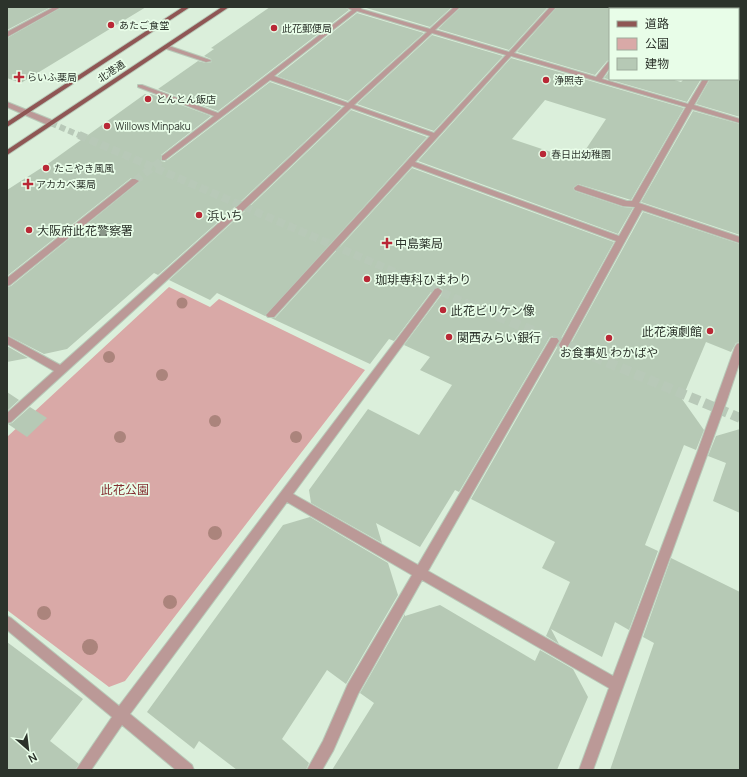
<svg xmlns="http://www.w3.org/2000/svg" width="747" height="777" font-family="Manrope,'Noto Sans JP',sans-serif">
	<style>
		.green { fill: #d9a9a7 }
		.building { fill: #b6c9b5; fill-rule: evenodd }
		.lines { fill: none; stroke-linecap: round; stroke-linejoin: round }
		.minor-tunnel-far2 { stroke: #b8c9b8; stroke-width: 6; stroke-dasharray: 6 3.5; stroke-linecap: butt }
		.minor-tunnel-far1 { stroke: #b8c9b8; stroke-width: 8; stroke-dasharray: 8 4; stroke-linecap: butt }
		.minor-tunnel { stroke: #b8c9b8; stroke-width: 10; stroke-dasharray: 10 5; stroke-linecap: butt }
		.minor-casing { stroke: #b8c9b8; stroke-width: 2 }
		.major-casing { stroke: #b8c9b8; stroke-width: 2 }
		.minor { fill: #bb9997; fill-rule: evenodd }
		.major { fill: #8f5654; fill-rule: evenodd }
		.tree { fill: #ab847c }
		.poi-dot { fill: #b92836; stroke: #e8fde8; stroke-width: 1.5 }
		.labels { text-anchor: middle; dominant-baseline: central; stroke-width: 3.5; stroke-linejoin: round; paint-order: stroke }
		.far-poi-label { font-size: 10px; fill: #2c332b; stroke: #e8fde8; text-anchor: start }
		.far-street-label { font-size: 10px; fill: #2c332b; stroke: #e8fde8 }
		.poi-label { font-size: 12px; fill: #2c332b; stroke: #e8fde8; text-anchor: start }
		.park-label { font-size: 12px; fill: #832c2f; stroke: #e8fde8 }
	</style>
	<rect width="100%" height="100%" fill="#dbefdb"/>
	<!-- green -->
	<path class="green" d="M169 287 210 307 219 299 365 370 125 681 109 687 7 610V437Z"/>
	<!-- building -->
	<path class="building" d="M7 7H51L7 30Z
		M62 7H146L21 83 7 78V38Z
		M270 7H345L349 10 218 111 158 89 198 61 206 63 212 62 211 59 204 56 214 49 211 48Z
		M363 7H452L430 27Z
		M461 7H548L509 50 438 29Z
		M557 7H610V60L607 61 595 75 517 52Z
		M357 13 424 33 348 101 277 76Z
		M432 35 503 56 434 131 357 104Z
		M740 44V117L696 104 710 79H738V47Z
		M511 58 684 108 631 200 578 184 573 188 575 191 623 207 633 208 618 234 418 161ZM545 100 606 119 578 161 512 139Z
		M610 70V79H671L681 82 684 79H701L687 102 604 78Z
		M270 82 342 107 238 204 158 275 154 273 67 349 44 354 7 335V287L11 286 140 181 136 178H131L7 276V190L49 163 145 94 149 95 151 94 211 116 161 155V161L165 162Z
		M351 110 427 137 265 316 217 293 210 300 169 280 246 210Z
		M693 111 740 124V235L641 202Z
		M412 168 614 242 560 340 557 336 550 337 459 492 455 490 420 547 376 523 382 543 311 503 309 490 368 409 419 435 452 385 420 370 430 357 404 345 442 294 443 290 439 287 434 288 394 341 389 339 370 364 271 318H275Z
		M643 212 740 244V342L736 343 731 352 706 342 682 399 704 430 696 450 684 445 645 545 658 551 629 630 615 622 602 657 551 629 559 644 546 636 570 582 542 568 555 542 471 499 558 346 561 350 568 349Z
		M7 346 28 358 7 362Z
		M7 392 19 400 7 411Z
		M30 407 47 418 27 437 8 424 12 423Z
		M740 429V513L713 501 726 463 708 456 716 436Z
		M310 517 388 563 398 595 346 684 327 670 282 739 309 763 306 770H237L199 741 194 749 147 712 283 525Z
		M671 558 740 592V770H610L654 643 643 637Z
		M440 605 535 661 540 650 573 669 588 697 557 770H332L374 703 360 693 405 614V616Z
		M7 642 83 699 50 741 79 764 75 770H7Z"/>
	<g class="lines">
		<!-- minor-tunnel-far2 -->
		<path class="minor-tunnel-far2" d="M51 123 81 136"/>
		<!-- minor-tunnel-far1 -->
		<path class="minor-tunnel-far1" d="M79 135 471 305
			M135 181 165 158"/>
		<!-- minor-tunnel -->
		<path class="minor-tunnel" d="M469 304 740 418"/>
		<!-- minor casing -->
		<g class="minor-casing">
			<path id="minor" d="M54 7H61L7 37V32Z
				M346 7H362L361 9 430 29 454 7H460L435 30 509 52 550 7H556L514 53 596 77 608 62 610 61V67L602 79 688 104 703 79H709L694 105 740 119V123L692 109 639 203 740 237V243L642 210 567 348H561L559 345 616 241 412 166 274 317H268L266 315 268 313 430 136 351 108 245 209 11 422 7 423V413L54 371 7 344V336L60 365 239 205 345 106 270 80 165 160H162V156L214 116 138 87V85H142L218 113 352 10ZM357 11 427 32 348 103 274 76ZM432 33 506 55 434 133 354 105ZM511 56 686 107 632 201H627L578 185 574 188 575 190 623 206 635 207 619 236 415 162Z
				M648 7H654L652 9H646Z
				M740 19V26L738 27V20Z
				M166 45 210 60 211 61 206 62 164 48 163 47Z
				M7 102 54 121 55 123 51 125H48L7 107Z
				M132 179H135L139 181 10 285 7 286V278Z
				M438 288 442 291 441 293 293 494 418 565 551 338H557L559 341 557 344 428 571 613 676 697 453 735 347 737 344 740 343V361L727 400 593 770H579L609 688 422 580 358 694 333 751 322 770H307L323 741 348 684 412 575 287 502 130 714 192 765 194 770H176L122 725 91 770H76L112 717 7 630V616L11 618 119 706 435 289Z"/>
		</g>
		<!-- major casing -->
		<g class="major-casing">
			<path id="major" d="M183 7H190L7 127V122Z
				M222 7H229L7 155V150Z"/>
		</g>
		<!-- minor -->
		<use href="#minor" class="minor"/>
		<!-- major -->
		<use href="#major" class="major"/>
	</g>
	<!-- trees -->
	<g class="tree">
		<circle cx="182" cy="303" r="5.5"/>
		<circle cx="109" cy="357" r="6"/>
		<circle cx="162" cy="375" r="6"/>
		<circle cx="215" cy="421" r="6"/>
		<circle cx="120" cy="437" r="6"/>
		<circle cx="296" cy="437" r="6"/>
		<circle cx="215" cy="533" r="7"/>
		<circle cx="170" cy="602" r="7"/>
		<circle cx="44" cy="613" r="7"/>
		<circle cx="90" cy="647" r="8"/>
	</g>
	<!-- markers -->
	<g class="poi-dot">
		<circle cx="111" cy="25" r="4"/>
		<circle cx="274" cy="28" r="4"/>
		<path d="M17 71h4v4h4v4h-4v4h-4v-4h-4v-4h4z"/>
		<circle cx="546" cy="80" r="4"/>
		<circle cx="148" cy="99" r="4"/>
		<circle cx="107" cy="126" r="4"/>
		<circle cx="543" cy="154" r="4"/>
		<circle cx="46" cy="168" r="4"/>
		<path d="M26 178h4v4h4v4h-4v4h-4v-4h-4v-4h4z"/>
		<circle cx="199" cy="215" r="4"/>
		<circle cx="29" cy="230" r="4"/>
		<path d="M385 237h4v4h4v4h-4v4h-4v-4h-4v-4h4z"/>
		<circle cx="367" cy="279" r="4"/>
		<circle cx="443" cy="310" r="4"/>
		<circle cx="710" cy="331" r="4"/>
		<circle cx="449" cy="337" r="4"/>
		<circle cx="609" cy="338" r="4"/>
	</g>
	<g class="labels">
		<!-- far-poi labels -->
		<g class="far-poi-label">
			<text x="119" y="25">あたご食堂</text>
			<text x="282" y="28">此花郵便局</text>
			<text x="27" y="77">らいふ薬局</text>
			<text x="554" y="80">浄照寺</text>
			<text x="156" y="99">とんとん飯店</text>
			<text x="115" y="126">Willows Minpaku</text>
			<text x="551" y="154">春日出幼稚園</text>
			<text x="54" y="168">たこやき風風</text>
			<text x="36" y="184">アカカベ薬局</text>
		</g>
		<!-- far-street labels -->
		<g class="far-street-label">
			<text transform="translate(111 71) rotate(-34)">北港通</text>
		</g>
		<!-- poi labels -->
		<g class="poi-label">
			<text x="207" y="215">浜いち</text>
			<text x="37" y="230">大阪府此花警察署</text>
			<text x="395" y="243">中島薬局</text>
			<text x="375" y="279">珈琲専科ひまわり</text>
			<text x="451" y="310">此花ビリケン像</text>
			<text x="702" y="331" text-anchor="end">此花演劇館</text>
			<text x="457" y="337">関西みらい銀行</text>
			<text x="609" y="352" text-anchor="middle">お食事処 わかばや</text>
		</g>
		<!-- park labels -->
		<g class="park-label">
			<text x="125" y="489">此花公園</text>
		</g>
	</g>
	<!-- border -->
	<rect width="747" height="777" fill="none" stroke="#2c332b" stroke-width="16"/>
	<!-- legend -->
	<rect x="609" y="8" width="130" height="72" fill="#e8fde8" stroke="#9dac9c"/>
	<rect x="617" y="21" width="20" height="6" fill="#8f5654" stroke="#9dac9c"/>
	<text x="645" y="28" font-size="12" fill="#2c332b">道路</text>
	<rect x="617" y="38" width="20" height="12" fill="#d9a9a7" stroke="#9dac9c"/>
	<text x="645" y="48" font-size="12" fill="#2c332b">公園</text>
	<rect x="617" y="58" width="20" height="12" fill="#b6c9b5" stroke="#9dac9c"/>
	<text x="645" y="68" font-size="12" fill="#2c332b">建物</text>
	<!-- north arrow -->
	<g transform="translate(28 749) rotate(152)" stroke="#e8fde8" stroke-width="3" paint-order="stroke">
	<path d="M0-3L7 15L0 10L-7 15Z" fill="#2c332b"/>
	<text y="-6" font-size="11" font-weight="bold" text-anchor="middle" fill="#2c332b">N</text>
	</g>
</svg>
